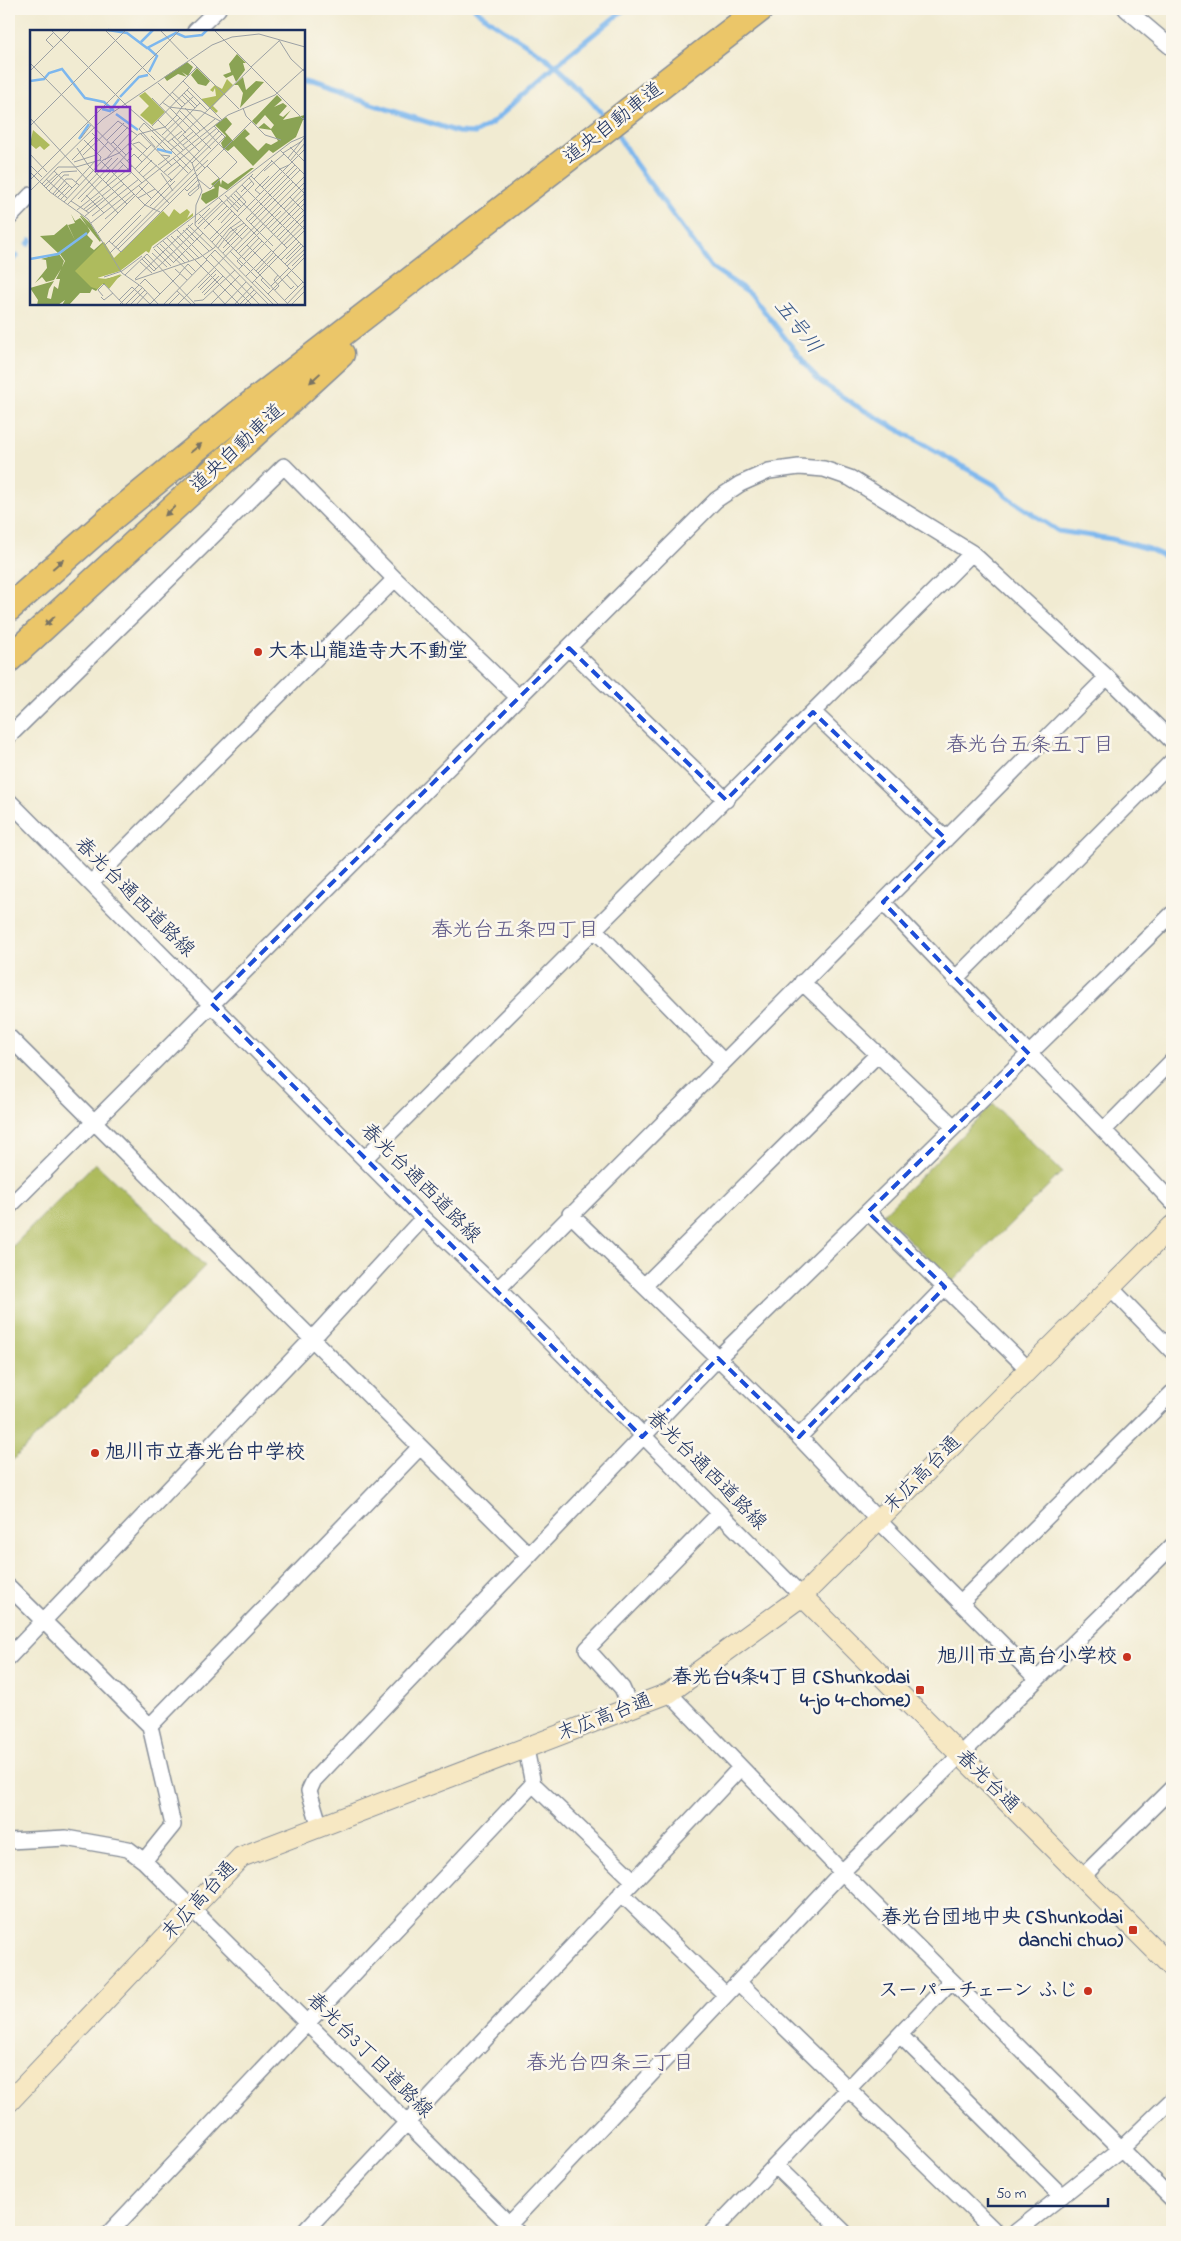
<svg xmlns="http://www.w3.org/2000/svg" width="1181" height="2241" font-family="'Indie Flower','Klee One',sans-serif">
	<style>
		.green { fill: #aebb5d; stroke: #64755e }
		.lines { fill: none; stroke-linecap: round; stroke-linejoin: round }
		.stream { stroke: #7db7ee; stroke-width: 5 }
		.street-casing { stroke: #868d98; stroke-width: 18 }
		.secondary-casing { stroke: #868d98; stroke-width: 22 }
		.highway-casing { stroke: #868d98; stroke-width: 29 }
		.street { stroke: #fff; stroke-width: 15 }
		.secondary { stroke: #f7e8c3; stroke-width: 20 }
		.highway { stroke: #ebc669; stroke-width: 26 }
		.oneway { fill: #797363 }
		.marked { fill: none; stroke: #1d4ed8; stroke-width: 4; stroke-dasharray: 10 6; stroke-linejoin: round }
		.poi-dot { fill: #c8321e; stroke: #fbf7ec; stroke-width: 2 }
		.labels { text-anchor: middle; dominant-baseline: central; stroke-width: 5; stroke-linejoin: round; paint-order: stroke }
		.street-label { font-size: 20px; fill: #1b2f5e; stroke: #fbf7ec }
		.poi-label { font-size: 20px; font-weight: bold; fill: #1b2f5e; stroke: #fbf7ec; text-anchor: end }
		.water-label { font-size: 21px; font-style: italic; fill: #385889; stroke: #fbf7ec }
		.neighbourhood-label { font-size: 21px; fill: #5d5887; stroke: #fbf7ec }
		.inset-river { fill: none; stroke: #7db7ee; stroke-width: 2.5 }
		.inset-road { fill: none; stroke: #9ba0a4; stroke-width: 1 }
		.view { fill: #7b2cbf; fill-opacity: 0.15; stroke: #7b2cbf; stroke-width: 2.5 }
		.inset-edge { fill: none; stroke: #1b2f5e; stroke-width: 2.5 }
	</style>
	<rect width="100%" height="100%" fill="#fbf7ec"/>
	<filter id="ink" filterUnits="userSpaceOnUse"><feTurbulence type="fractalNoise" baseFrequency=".02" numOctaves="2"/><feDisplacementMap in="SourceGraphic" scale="10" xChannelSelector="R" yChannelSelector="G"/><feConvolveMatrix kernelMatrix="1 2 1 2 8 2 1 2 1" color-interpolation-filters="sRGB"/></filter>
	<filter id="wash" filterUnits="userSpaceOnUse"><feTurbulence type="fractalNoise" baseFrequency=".0096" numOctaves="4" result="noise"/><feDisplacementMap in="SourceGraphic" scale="20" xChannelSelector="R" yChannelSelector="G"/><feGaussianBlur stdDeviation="1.12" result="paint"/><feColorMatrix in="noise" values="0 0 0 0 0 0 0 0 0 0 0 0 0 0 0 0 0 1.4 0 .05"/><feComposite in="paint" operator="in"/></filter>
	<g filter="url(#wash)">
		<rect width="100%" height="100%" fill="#f1ebd2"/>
		<!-- green -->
		<path class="green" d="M993 1104 1062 1172 952 1282 883 1214Z
			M95 1163 205 1266 9 1464V1250Z"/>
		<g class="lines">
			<!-- stream -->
			<path class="stream" d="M475 9C499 29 527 43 551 62 572 79 590 99 607 120
				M304 82 458 132 475 133 492 123 568 55 625 9
				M615 131 635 163 711 267 750 293 818 380 855 405 995 485 1007 497 1058 531 1112 539 1149 549 1172 560
				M28 244 31 240
				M9 263 17 256"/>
		</g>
	</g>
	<g filter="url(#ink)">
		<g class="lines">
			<!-- street casing -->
			<g class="street-casing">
				<path id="street" d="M1126 9 1172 48
					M195 31 218 9
					M9 218 31 195
					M569 648 726 800
					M813 712 946 839
					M9 736 284 466 395 579 519 698
					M9 801 423 1218 498 1289 802 1596
					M91 883 395 579
					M883 902C978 1004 1077 1100 1172 1202
					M595 930 723 1061
					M955 979 1172 761
					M802 982 954 1127
					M9 1037 529 1555
					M1105 1129 1172 1061
					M365 1158 972 553
					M9 1207 716 500 740 484 769 471 799 467 824 469 850 478 972 553 1107 677 1172 741
					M868 1212 1028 1369
					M570 1214 799 1437 878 1520 1037 1679
					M644 1286 878 1054
					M1110 1287 1172 1351
					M498 1289 1107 677
					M799 1437 945 1287
					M9 1587 150 1726 173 1825 144 1861
					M961 1602 1172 1393
					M9 1657 313 1338 423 1218
					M669 1693 842 1872 1172 2199
					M631 1708 622 1688 587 1649 720 1513
					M150 1726 420 1447
					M526 1749 533 1784 633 1880
					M320 1827 309 1791 314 1780 718 1358 1172 914
					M9 1841 66 1838 128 1849 144 1861 517 2232
					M1082 1877 1172 1788
					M621 1893 726 1995
					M738 1982 996 2232
					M900 2035 1062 2196
					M776 2166 844 2232
					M110 2232 533 1784
					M304 2232 740 1768
					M502 2232 842 1872 1172 1546
					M712 2232 951 1981
					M1016 2232 1122 2148 1172 2100"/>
			</g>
			<!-- secondary casing -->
			<g class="secondary-casing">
				<path id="secondary" d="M802 1596 1172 1967
					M9 2102 241 1857 669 1693 802 1596 1172 1226"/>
			</g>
			<!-- highway casing -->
			<g class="highway-casing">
				<path id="highway" d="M9 608 110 519 237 415 760 9
					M9 659 341 354"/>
			</g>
			<!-- street -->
			<use href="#street" class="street"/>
			<!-- secondary -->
			<use href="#secondary" class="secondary"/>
			<!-- highway -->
			<use href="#highway" class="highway"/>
		</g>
		<!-- one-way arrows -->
		<defs><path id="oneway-solid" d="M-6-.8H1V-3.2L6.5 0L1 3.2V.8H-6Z" transform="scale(1.25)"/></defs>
		<g class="oneway">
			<use href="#oneway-solid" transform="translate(315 378) rotate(137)"/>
			<use href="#oneway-solid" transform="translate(196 448) rotate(-39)"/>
			<use href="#oneway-solid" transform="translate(170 511) rotate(137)"/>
			<use href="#oneway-solid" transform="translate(58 564) rotate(-41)"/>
			<use href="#oneway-solid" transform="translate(50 621) rotate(137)"/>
		</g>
	</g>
	<!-- marked area -->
	<path class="marked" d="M569 648 726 800 813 712 946 839 883 902 1029 1054 868 1212 945 1287 799 1437 718 1358 642 1437 211 1003Z"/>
	<!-- markers -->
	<g class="poi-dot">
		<circle cx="258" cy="652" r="5"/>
		<circle cx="95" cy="1453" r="5"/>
		<circle cx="1127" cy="1657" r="5"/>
		<rect x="915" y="1685" width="10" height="10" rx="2.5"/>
		<rect x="1128" y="1925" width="10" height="10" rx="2.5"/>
		<circle cx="1088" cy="1991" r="5"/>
	</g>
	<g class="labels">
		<!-- street labels -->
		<g class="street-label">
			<text transform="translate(614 124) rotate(-38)">道央自動車道</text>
			<text transform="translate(238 449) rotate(-43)">道央自動車道</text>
			<text transform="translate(134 898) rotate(45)">春光台通西道路線</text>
			<text transform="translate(420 1184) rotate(45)">春光台通西道路線</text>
			<text transform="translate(706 1471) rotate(45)">春光台通西道路線</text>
			<text transform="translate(923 1475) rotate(-45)">末広高台通</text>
			<text transform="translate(605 1718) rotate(-21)">末広高台通</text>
			<text transform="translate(987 1782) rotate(45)">春光台通</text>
			<text transform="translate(200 1901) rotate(-47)">末広高台通</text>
			<text transform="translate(369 2056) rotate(45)">春光台3丁目道路線</text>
		</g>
		<!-- poi labels -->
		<g class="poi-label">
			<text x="268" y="652" text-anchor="start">大本山龍造寺大不動堂</text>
			<text x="105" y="1453" text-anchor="start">旭川市立春光台中学校</text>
			<text x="1117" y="1657">旭川市立高台小学校</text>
			<text x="910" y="1678">春光台4条4丁目 (Shunkodai<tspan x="910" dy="23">4-jo 4-chome)</tspan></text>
			<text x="1123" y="1918">春光台団地中央 (Shunkodai<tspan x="1123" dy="23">danchi chuo)</tspan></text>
			<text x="1078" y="1991">スーパーチェーン ふじ</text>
		</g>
		<!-- water labels -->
		<g class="water-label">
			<text transform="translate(797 327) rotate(52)">五号川</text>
		</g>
		<!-- neighbourhood labels -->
		<g class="neighbourhood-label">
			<text x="1030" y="746">春光台五条五丁目</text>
			<text x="515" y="931">春光台五条四丁目</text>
			<text x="610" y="2064">春光台四条三丁目</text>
		</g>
	</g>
	<!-- overview -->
	<g transform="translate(30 30)">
		<rect width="275" height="275" fill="#f1ebd2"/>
		<path d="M197 49 203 55 183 76 188 81 186 83 171 69 186 66 185 58 183 62 180 60 185 55 192 59ZM3 100 20 115 14 120 10 116 6 119 0 114Z" fill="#aebb5d"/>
		<path d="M207 24 216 33H213L215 40 206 52 203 45 196 48 193 45 201 42 199 34ZM157 32 163 37 158 46 152 42 157 47 148 44 137 51 134 47ZM167 38 180 51 176 56 168 54 161 45ZM213 47 216 60 226 51 234 52 210 78 213 63 208 55H204ZM247 65 252 70 244 77 253 73 257 76 249 85 253 87 261 80 253 90 275 85 266 107 243 123 239 120 223 136 204 116 198 121 193 118 191 113 196 106 185 95 196 87 202 94 195 102 203 111 215 99 220 104 215 108 228 121 236 113 241 115 248 111 241 100 228 98 234 93 241 99 244 95 235 85 226 95 222 91ZM221 138H224L197 160 189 156 188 167 176 174 171 169 172 164 185 158 181 154 189 148 191 155 192 150 198 154ZM49 183 60 193 71 210 70 212 57 196 60 201 57 205 63 211 60 217 64 220 73 212 84 231 85 242 68 247 67 251 92 245 78 255 72 254 66 261 62 259 60 263H50L39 275H32L35 270 28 275H7L8 270 0 258 24 251 19 259 17 268 21 269 24 256 28 259 30 249H26L31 239 24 250 16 252 12 247 5 253 17 238 16 230 11 229 29 224 34 231 32 237 35 231 30 224 40 216 28 223 10 206 24 205 37 194 45 210 38 195 45 193 41 184 45 191 50 188 57 196 50 186H51L59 195Z" fill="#8aa354"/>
		<path d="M115 62 135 82 122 95 110 85 119 76 109 66Z" fill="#aebb5d"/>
		<path d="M144 179 150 184 157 179 160 182 157 188 163 183V186L122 216 119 223 116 221 90 241 67 248 77 249 91 244 79 259 74 253 67 259 61 257 45 241 74 212 84 228 133 181 139 187Z" fill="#aebb5d"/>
		<path class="inset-river" d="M78 0 97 3 117 18 146 3 155 7 172 5 177 0M111 12 123 0M118 18 127 26 119 42M0 51 14 49 19 43 32 39 55 68 74 72 84 81M90 67 109 47 118 45M72 79 80 81 89 69M86 84 108 100M49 109 59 94M127 119 142 123M0 229 28 224 57 203"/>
		<path class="inset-road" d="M21 0 97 76 162 133 172 161 166 175 165 195 244 275M75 0 125 50M130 0 158 29M184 0 275 91M23 3 16 10 24 18M249 10 261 29 275 42M161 31 209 79M0 33 139 173M167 37 153 51 192 90M221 37 249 11M0 41 41 0M128 53 152 77 146 85M157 60 178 81M142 62 155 74M154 63 167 76M152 65 165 78M122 68 156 103M132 72 139 77 171 81 190 91M129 76 153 51M152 77 164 66M140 78 181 119M155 78 188 113M213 78 216 86 235 105 251 110M150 81 170 101M0 88 88 183M128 90 175 138M0 96 96 0M122 96 159 58M62 103 81 122M113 103 109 99 114 93 161 140M113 103 125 117M111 104 142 136M132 105 150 88M153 105 170 122M121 106 136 121M51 108 61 95M142 109 153 120M54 110 71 127 70 130M77 110 94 93M147 110 221 38M83 112 96 125M100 112 142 150M138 112 152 101M81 114 98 97M103 114 109 112 117 119M153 115 185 89M260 117 275 132M47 118 58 135 97 174M141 120 164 101M250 120 275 145M253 123 272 111M0 124 17 142M53 125 88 91 107 105M108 128 121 115M143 128 158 143M258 128 274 108M150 129 187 98M42 130 66 106M75 130 102 101M241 130 275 164M90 131 112 153M97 131 104 124 112 132M260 131 275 113M44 132 66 125 78 112M162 133 192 104M0 135 12 147M128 135 140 126 131 125M177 136 190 149M28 137H46L70 130 115 175 130 182M105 139 170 73M24 141 42 158M166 141 178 130M234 141 254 124M0 142 20 162 58 189 92 243 112 257 129 275M134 142 150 129M109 143 122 130M131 143 143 161M138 145 150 135M221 146 275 200M113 147 127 135M16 149 37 168M224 149 242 131M0 150 150 0M169 150 180 159 207 132 188 113M46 152 66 130M140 152 189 101M76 153 94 134M12 154 28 137M212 155 275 218M14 156 27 144M109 156 122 169M232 157 250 139 259 135M16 158 32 142 47 141M154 158 157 161 169 149M0 161 73 89 182 15 202 7 229 4 275 17M19 161 34 145H39M206 161 216 172 207 181M211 162 222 151M23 164 36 149H42L49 155M204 164 257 218M230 164 225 160 239 146M25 165 37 153M56 165 74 183M195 165 210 179M72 166 102 142M160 166 158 164 170 154M160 166 169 158 168 154M201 166 212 177M28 167 39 156M260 167 275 182M108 168 125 159M189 168 275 254M31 169 47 153M48 169 88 128M197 170 208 182M41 171 59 183M34 172 73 130 89 123 109 104 135 97 147 85M51 172 102 119 98 114M38 174 82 128M120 176 145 151M54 179 70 166M254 179 275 157M47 180 102 136M220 180 265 135M56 181 73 168M169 184 230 245M55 186 94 154M62 186 109 149M75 189 104 164M188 190 224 154 219 148M218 192 270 140M61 193 198 85 245 65 275 38M165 193 180 178M191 193 202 181M168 194 192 171M221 194 263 152M158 195 183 219M200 197 212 209M156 198 179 221M174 199 197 176M238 199 275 163M147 200 222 275M153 200 165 212M241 202 275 168M68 203 119 152M141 206 210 275M147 206 169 228M247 207 274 180M137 208 159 231M180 209 205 184M249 210 275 184M79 211 91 222 221 92M133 211 155 233M196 211 207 199M182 212 275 119M82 214 111 185M130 214 162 245M75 215 141 149M217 215 239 237M254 215 275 195M127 216 143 232M243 216 216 189 267 138M123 218 261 112 275 106M188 218 200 202 214 193M193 218 216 195M88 219 166 142M124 219 141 236M200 221 227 248M206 221 275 152M243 222 275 189M80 223 195 107 184 96M122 223 137 237M193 223 218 198M208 224 251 181M181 225 230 275M114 227 126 239M112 229 124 241M176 229 185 220 239 275M214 229 232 211M256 229 271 214M251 230 269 212M110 232 122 243M143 233 173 203M255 234 273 216M212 236 207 231 229 208M239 236 261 259 264 256M257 236 275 219M262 236 275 223M145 239 157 250M209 239 275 173M124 241 223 144M226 241 244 222M150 243 158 234 166 242M228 243 246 225M95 245 117 224 166 275M230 245 257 273M257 245 268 257M216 246 241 221M74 247 92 241 112 226M233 248 231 250 240 259M105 249 163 193M105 250 169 228 184 218 199 199 212 190M225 251 249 275M222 253 275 200M110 254 115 249 130 264M241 256 259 238M102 257 120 274M168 258 186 240M170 260 186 244M195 260 210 245M245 260 249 256 244 250 248 245M147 261 161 274M183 261 195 274M172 263 189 246M238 264 275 227M174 265 193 246M73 266 68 260 74 254 94 275M71 267 74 270 83 263M89 270 102 257M255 270 273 252M164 271 173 270 205 240M89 275 109 255M95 275 113 257M100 275 115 260M106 275 117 263M119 275 150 244M133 275 177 230M138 275 150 263M147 275 275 146M180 275 195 260M194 275 216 252M204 275 222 256M209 275 224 260M214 275 227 262M256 275 275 255M261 275 275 261"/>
		<path class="view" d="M66 77H100V141H66Z"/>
		<rect width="275" height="275" class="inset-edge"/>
	</g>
	<!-- margin -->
	<rect width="1181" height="2241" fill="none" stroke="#fbf7ec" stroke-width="30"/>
	<!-- scale -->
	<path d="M988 2198v8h120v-8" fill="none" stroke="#1b2f5e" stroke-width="2.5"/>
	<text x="996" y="2198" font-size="15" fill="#1b2f5e" stroke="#fbf7ec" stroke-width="4" paint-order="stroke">50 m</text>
</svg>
